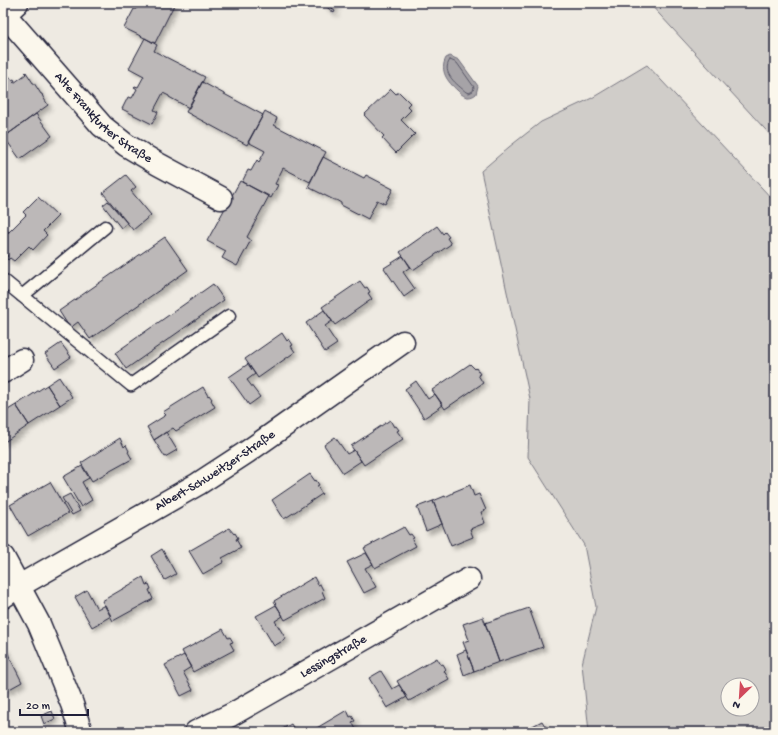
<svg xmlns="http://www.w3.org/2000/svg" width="778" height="735" font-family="'Gochi Hand',sans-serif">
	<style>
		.green { fill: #d0cdc9; stroke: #797882; fill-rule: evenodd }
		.water { fill: #a6a3a7; stroke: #716f7c }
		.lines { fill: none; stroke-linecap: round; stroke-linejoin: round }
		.shore { stroke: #575666; stroke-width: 1 }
		.building { fill: #bcb8b8; stroke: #22223b; filter: url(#shadow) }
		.lane-casing { stroke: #22223b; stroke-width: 15 }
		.street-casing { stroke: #22223b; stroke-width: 25 }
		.secondary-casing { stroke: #22223b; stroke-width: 25 }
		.lane { stroke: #fbf7ec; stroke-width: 12 }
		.street { stroke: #fbf7ec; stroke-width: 22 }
		.secondary { stroke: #fbf7ec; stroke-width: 22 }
		.labels { text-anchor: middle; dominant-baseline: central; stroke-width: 3; stroke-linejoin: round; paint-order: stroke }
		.street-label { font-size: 13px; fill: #22223b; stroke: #fbf7ec }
	</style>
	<defs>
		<filter id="shadow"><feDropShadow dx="3.5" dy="3.5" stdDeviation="2" flood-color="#0004"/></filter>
	</defs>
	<rect width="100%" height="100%" fill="#eeeae2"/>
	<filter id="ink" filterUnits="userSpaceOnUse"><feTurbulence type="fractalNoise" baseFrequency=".025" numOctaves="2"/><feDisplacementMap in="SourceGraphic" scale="8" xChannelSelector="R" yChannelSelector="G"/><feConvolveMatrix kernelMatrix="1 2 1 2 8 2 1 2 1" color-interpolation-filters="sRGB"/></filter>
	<g filter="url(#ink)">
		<!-- green -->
		<path class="green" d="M649 3H775V140Z
			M647 65 775 202V732H589L582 664 596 607 584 545 528 457 530 399 481 171 509 147 541 122 592 98ZM728 685H752V709H728Z"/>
		<!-- water -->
		<path class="water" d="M450 56 459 60 478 86 476 94C474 96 471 97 468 97 464 97 460 93 457 90 448 82 439 71 446 58Z"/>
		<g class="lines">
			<!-- shore -->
			<path class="shore" d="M450 60 457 63 474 87 473 91 469 93 466 92C458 85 440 73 450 60Z"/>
		</g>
		<!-- building -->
		<path class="building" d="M138 3H175L155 43 124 28 134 9H136L139 4Z
			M322 3H337L332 9 335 11 334 13Z
			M145 38 157 45 154 51 205 77 189 108 169 97V96L163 93 154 110 158 112 152 124 122 109 128 97 132 98 137 89 134 87 135 86 138 87 144 76 129 68Z
			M26 72 33 83H34L41 94H42L43 97 48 105 4 137 3 135V80L9 76 12 80 14 79 15 81 13 82 14 83 26 74 25 73Z
			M202 82 263 115 247 145 186 112Z
			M391 89 396 94 399 92 410 103 407 106 411 110 401 120 415 134 396 153 382 138 384 136 364 115Z
			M265 111 277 118 274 125 326 152 310 182 283 168 275 184 278 185 271 198 242 182 248 170 251 171 257 160 259 162 265 151 248 142Z
			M36 114 52 136 20 159 4 137Z
			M323 157 364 178 366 175 393 189 385 204 377 200 368 219 341 205V203L336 200H334L308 187Z
			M126 175 136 187 131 191 151 215 133 230 103 193Z
			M240 181 269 196 247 237 251 240 237 266 222 258 226 251 207 241Z
			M38 197 58 216 43 231 47 235 33 250 29 246 14 261 10 258 8 260 6 258 8 256 3 251V238L26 215 23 212Z
			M108 201 127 223 121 228 103 205Z
			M3 226 9 232 3 238Z
			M437 226 443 234 445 232 449 237 447 238 451 244 413 270 400 252Z
			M165 237 188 270 90 339 78 322 70 328 59 311Z
			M403 256 410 267 403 272 415 289 404 297 384 268Z
			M360 281 365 288 367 287 370 292 368 293 372 299 335 325 322 307Z
			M213 284 224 300 126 369 115 353Z
			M324 310 332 321 325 326 337 344 325 352 306 323Z
			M282 333 287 341 289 339 293 345 291 346 295 352 258 378 245 359Z
			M61 343 71 357 55 368 45 354Z
			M248 364 255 374 247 380 260 397 249 405 229 377Z
			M470 364 475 369 476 368 480 374 478 375 483 383 445 409 432 390Z
			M59 377 72 397 60 405 47 385Z
			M416 381 428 399 435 394 443 405 424 418 405 389Z
			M47 385 60 405 29 425 16 405Z
			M203 387 208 396 209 395 212 399 211 400 215 407 176 431 173 428 154 440 147 427 166 415 163 412Z
			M16 405 29 425 3 443V413Z
			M390 420 394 427 396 426 399 430 397 431 403 439 364 465 351 446Z
			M166 432 177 450 165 457 154 440Z
			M335 437 347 454 354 450 361 461 343 473 324 445Z
			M120 438 124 447 126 445 129 451 128 452 132 459 92 481 81 463Z
			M82 466 89 478 82 482 92 500 81 507 63 477Z
			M310 474 315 481 316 480 319 485 317 486 322 494 284 519 272 500Z
			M50 482 68 513 28 536 10 505Z
			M470 485 474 496 479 494 486 510 481 512 485 523 470 529 473 537 451 546 433 501 445 496V497L453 493V492Z
			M70 494 80 511 72 515 62 498Z
			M433 501 442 524 426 531 417 507Z
			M404 527 409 535 411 534 414 538 412 539 416 546 375 568 364 548Z
			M229 528 234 534 235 533 238 538 236 539 241 548 222 558 224 562 203 574 189 551Z
			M162 549 176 574 165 580 151 556Z
			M366 553 373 564 365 568 376 587 364 593 347 562Z
			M143 577 146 585 149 584 151 589 149 590 153 599 113 621 102 601Z
			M314 577 318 585 320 584 323 590 322 591 325 598 285 620 274 601Z
			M87 590 97 609 105 605 111 616 92 627 75 597Z
			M276 605 283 616 275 621 286 639 274 646 256 616Z
			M529 608 543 647 499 662 485 623Z
			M483 617 499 662 474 671 463 642 469 640 463 624Z
			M223 629 228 638 230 637 233 642 230 643 234 650 193 672 182 651Z
			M5 648 22 682 4 692 3 650Z
			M466 650 474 671 464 675 457 654Z
			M184 655 191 667 183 672 193 690 181 696 165 665Z
			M437 658 441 665 443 664 446 669 444 671 449 679 409 701 397 681Z
			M381 671 392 689 399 685 407 697 387 708 369 678Z
			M347 710 350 717 352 716 355 721 352 722 357 731 355 732H310Z
			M52 711 55 719 44 724 41 716Z
			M542 721 547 729H548L550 732H521Z
			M291 724 296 732H280L279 731Z"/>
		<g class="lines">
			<!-- lane casing -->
			<g class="lane-casing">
				<path id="lane" d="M3 280 131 385 229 316
					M22 296 105 227"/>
			</g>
			<!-- street casing -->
			<g class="street-casing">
				<g id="street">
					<path id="s1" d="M5 15 102 126 126 145 158 164 221 198"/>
					<path d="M3 372 22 360"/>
					<path d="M3 557 39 624 72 704 81 732"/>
					<path id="s2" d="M3 597 19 586 198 484 247 452 403 342"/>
					<path id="s3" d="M196 732 231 715 469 579"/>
				</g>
			</g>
			<!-- secondary casing -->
			<g class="secondary-casing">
				<path id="secondary" d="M3 16 17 3"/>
			</g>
			<!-- lane -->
			<use href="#lane" class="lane"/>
			<!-- street -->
			<use href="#street" class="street"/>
			<!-- secondary -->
			<use href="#secondary" class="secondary"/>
		</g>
	</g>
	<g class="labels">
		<!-- street labels -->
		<g class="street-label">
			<text stroke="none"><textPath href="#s1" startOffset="143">Alte Frankfurter Straße</textPath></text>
			<text stroke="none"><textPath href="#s2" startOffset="247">Albert-Schweitzer-Straße</textPath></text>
			<text stroke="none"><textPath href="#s3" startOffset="157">Lessingstraße</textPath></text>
		</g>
	</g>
	<!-- margin -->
	<rect width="778" height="735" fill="none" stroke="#fbf7ec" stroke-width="16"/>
	<rect x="8" y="8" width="762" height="719" fill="none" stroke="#22223b" stroke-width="1.5" filter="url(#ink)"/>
	<!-- north arrow -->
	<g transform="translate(740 697) rotate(205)"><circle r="19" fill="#fbf7ec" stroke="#a4a2a5"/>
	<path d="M0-3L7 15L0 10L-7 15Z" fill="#d1495b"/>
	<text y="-6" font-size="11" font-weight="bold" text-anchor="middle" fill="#22223b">N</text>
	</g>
	<!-- scale -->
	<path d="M20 709v6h68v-6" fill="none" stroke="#22223b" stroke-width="2"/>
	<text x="26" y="709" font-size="12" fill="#22223b" stroke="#fbf7ec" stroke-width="3" paint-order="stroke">20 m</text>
</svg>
